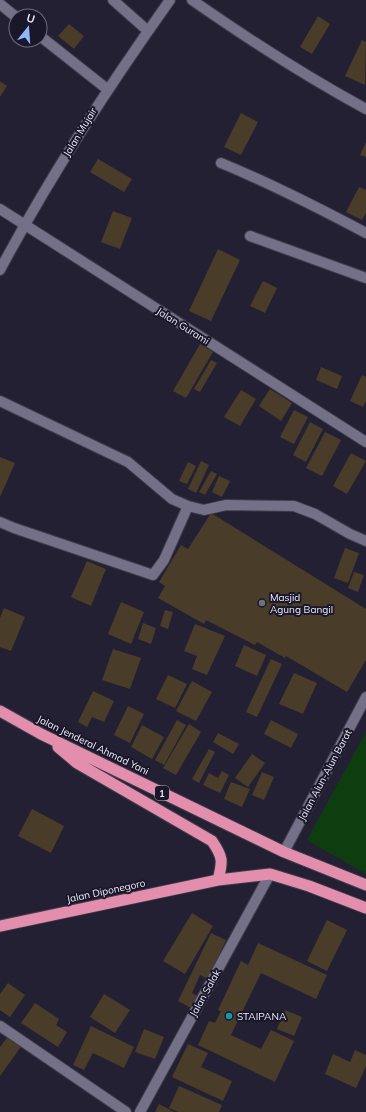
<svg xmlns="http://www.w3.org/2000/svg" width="366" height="1112" font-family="Mulish,sans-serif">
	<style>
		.green { fill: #0e3e10 }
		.building { fill: #493c29 }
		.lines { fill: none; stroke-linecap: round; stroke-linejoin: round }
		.minor-casing { stroke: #3f3c4c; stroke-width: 12 }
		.trunk-casing { stroke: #3f3c4c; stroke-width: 13 }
		.minor { stroke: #737087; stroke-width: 10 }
		.trunk { stroke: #e38eac; stroke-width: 11 }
		.worship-dot { fill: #6b7280; stroke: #1a172a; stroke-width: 1.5 }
		.culture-dot { fill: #0f9aa8; stroke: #1a172a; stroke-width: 1.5 }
		.labels { text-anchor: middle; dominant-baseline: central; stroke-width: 4; stroke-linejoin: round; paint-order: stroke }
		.shield { fill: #1a172a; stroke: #afadbc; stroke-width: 1 }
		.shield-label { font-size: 9px; font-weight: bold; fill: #efedfa }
		.street-label { font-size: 10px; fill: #efedfa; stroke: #1a172a }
		.poi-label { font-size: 10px; fill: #efedfa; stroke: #1a172a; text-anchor: start }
	</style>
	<rect width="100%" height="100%" fill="#242034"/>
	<!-- green -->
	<path class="green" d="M366 732V874L307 840Z"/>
	<!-- building -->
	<path class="building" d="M318 16 330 24 312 54 300 47Z
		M69 24 84 36 74 49 58 36Z
		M362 40 366 42 365 85 345 76Z
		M0 81 7 86 0 97Z
		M241 113 258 122 241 155 224 147Z
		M366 142V157L360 155Z
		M98 159 132 179 124 192 90 172Z
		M359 187 366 190V213L362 220 346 212Z
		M113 211 132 218 120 249 101 242Z
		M218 249 240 260 211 321 189 311Z
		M263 281 277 288 265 313 250 306Z
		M200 344 213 352 186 398 173 391Z
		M211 360 217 363 200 392 194 389Z
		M321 367 342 376 337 389 316 380Z
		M362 375 366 377V401L363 407 350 401Z
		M270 389 292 403 281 421 259 406Z
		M241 390 256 399 240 426 224 417Z
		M294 410 308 417 294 444 280 437Z
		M310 422 323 429 306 462 293 455Z
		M325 432 341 440 322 476 306 468Z
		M351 453 366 461 347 494 333 486Z
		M0 457 15 463 0 497Z
		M201 461 209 465 196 493 188 489Z
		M188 462 196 466 187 484 179 481Z
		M211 471 217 474 205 495 199 492Z
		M219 476 230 481 222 497 212 492Z
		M211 513 366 609V660L347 692 286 656 285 658 257 642 255 645 206 620 204 624 158 598 165 586 159 582 181 545 188 549Z
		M345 548 359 553 348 583 334 578Z
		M87 561 106 569 91 606 71 597Z
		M354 572 364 575 358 592 348 588Z
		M121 602 144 612 131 644 108 634Z
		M4 608 25 617 11 651 0 647V618Z
		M165 610 173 612 168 629 160 626Z
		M143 623 156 628 151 644 138 639Z
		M195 624 225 636 207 675 192 669 197 656 184 651Z
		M244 645 266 655 257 676 235 666Z
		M113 649 141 658 130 689 102 680Z
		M271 659 282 664 257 717 246 712Z
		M294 673 317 683 303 714 279 704Z
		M168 675 187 684 175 708 156 699Z
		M192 681 212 692 196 721 176 711Z
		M93 691 114 701 104 722 92 717 87 727 78 722Z
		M128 706 144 714 130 743 114 735Z
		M177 720 186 725 164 765 155 760Z
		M271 720 298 734 291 748 264 734Z
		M189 724 201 732 176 775 163 768Z
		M142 725 164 737 152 759 131 747Z
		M218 733 239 744 233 754 213 742Z
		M209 749 215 752 199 783 192 779Z
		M252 754 265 763 248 787 235 778Z
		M222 771 229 775 220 793 203 785 209 773 218 778Z
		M262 772 274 777 264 800 252 795Z
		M231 782 250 789 242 807 224 799Z
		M32 809 64 826 51 853 18 836Z
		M192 913 213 926 185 974 163 961Z
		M327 920 347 930 327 971 307 961Z
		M211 933 226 940 208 979 200 975 192 993 197 996 191 1008 178 1001Z
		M258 943 327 975 316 999 261 973 231 1035 261 1049 271 1030 294 1041 275 1082 198 1045 209 1021 215 1023 221 1011 218 1010 241 961 248 965Z
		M8 983 25 995 10 1017 0 1010V994Z
		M104 994 130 1010 115 1033 90 1017Z
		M35 1003 59 1019 56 1025 67 1032 58 1047 21 1023Z
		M285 1010 302 1017 294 1036 277 1029Z
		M91 1026 134 1047 124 1068 93 1053 84 1070 73 1065Z
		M144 1029 164 1037 155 1059 135 1052Z
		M9 1035 23 1044 0 1076V1047Z
		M188 1044 208 1053 201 1067 232 1081 223 1101 172 1077Z
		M355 1050 366 1055V1066L356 1088 325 1074 333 1054 350 1062Z
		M179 1086 222 1105 219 1112H178L169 1108Z
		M159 1104 174 1112H155Z"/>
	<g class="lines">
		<!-- minor casing -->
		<g class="minor-casing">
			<path id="minor" d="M113 0 148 31
				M192 0C248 39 305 76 366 109
				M0 4 16 17
				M40 36 107 89
				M221 163C272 184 317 207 366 233
				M0 209 366 442
				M250 236 366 278
				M0 270C50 176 108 87 170 0
				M0 401 128 462 172 499 188 506 204 510 226 505 294 506 315 514 350 534 366 541
				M0 522 14 528 153 575 164 560 188 506
				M284 852 366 697
				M0 1026 126 1112
				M140 1112 270 874"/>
		</g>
		<!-- trunk casing -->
		<g class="trunk-casing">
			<path id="trunk" d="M0 711 41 734 284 852 366 885
				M58 747 77 763 212 841C223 857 223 861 218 880
				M0 926 218 880 270 874 309 886 366 908"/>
		</g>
		<!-- minor -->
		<use href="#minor" class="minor"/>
		<!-- trunk -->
		<use href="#trunk" class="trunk"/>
	</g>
	<!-- markers -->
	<circle class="worship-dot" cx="262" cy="603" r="4"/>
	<circle class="culture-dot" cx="229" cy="1016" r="4"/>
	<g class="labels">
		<!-- shield labels -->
		<rect class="shield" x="155" y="786" width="14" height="14" rx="3"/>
		<g class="shield-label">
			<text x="162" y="793">1</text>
		</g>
		<!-- street labels -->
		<g class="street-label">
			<text transform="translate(80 132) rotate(-59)">Jalan Mujair</text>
			<text transform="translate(183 326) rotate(32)">Jalan Gurami</text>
			<text transform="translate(93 745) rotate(26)">Jalan Jenderal Ahmad Yani</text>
			<text transform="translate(325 775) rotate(-62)">Jalan Alun-Alun Barat</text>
			<text transform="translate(106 891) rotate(-12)">Jalan Diponegoro</text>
			<text transform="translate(205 993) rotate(-61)">Jalan Salak</text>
		</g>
		<!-- poi labels -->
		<g class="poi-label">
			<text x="270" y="597">Masjid<tspan x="270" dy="12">Agung Bangil</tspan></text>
			<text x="237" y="1016">STAIPANA</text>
		</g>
	</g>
	<!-- north arrow -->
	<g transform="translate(28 28) rotate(17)"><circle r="19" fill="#1a172a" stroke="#6f6d7d"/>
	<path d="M0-3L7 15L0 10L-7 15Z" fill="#92b7fd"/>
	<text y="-6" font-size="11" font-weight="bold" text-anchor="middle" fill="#efedfa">U</text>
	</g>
</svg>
